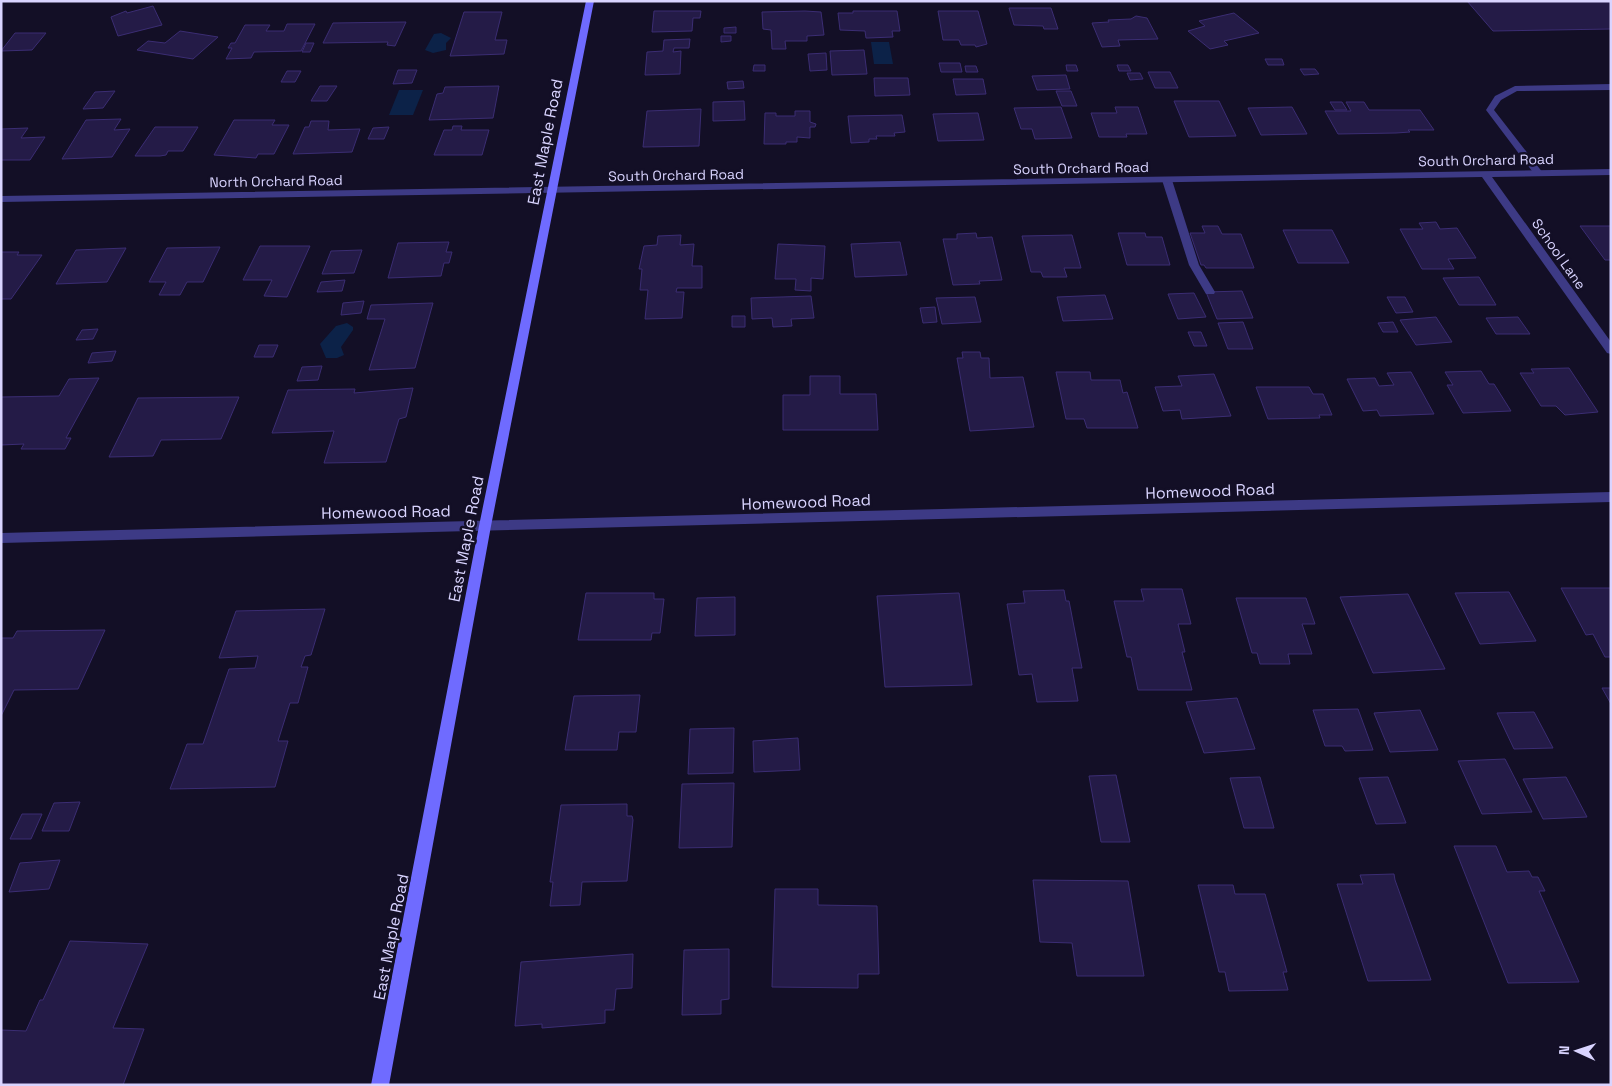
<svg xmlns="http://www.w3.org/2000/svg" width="1612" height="1086" font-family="'Space Grotesk',sans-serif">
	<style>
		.water { fill: #0c2248 }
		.building { fill: #241b47; stroke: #3b2d73 }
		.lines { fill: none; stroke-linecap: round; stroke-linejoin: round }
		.service { fill: #3d3a85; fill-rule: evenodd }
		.minor { fill: #3d3a85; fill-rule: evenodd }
		.secondary { fill: #6f6bff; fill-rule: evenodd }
		.labels { text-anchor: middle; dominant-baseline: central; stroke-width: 5; stroke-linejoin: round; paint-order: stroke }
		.far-street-label { font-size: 14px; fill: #d9d4ff; stroke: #130f26 }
		.street-label { font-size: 16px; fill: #d9d4ff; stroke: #130f26 }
	</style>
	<rect width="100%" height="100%" fill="#130f26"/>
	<!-- water -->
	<path class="water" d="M441 33 451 38 446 43V50L433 53 425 50 434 34Z
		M871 42H889L893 64H874Z
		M399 90H423L413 115H389Z
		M347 323 353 327V330L341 347 344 355 337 358H326L320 344 336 326Z"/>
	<!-- building -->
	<path class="building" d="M1467 1H1611V29L1493 31Z
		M153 6 162 25 118 36 111 17 126 11 127 13Z
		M1009 8H1051L1058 29H1044L1043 26 1014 25Z
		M654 11H701L700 18H693L692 31 652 32Z
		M805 11 821 12 824 35 807 36V41H785L786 49H772L771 30 763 29 762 12Z
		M853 11H897L900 31H892L893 37 868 38H866L865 31 840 30 838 13H853Z
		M938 11H978L987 44 976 47 975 45H961L959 40H943Z
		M464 12H502L495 40H507L504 54 450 56Z
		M1234 13 1259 33 1224 41 1228 45 1210 49 1188 31 1205 26 1199 21Z
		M1136 16 1147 18 1158 39 1118 40 1120 46 1102 47 1092 23 1109 22 1108 20 1131 19Z
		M406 22 395 46 387 45 388 42 323 43 333 23Z
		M287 24H315L301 51 254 52 251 58 226 59 232 48H228L231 43H235L245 25H270L266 31H284Z
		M736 27V33H724V28Z
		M180 31 218 37 193 59 137 50 148 41 165 43Z
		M15 33H46L32 50 1 51Z
		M721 36H731V41L721 42Z
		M690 39 689 48H674L673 52 681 51 680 74 645 75 647 52 663 51 664 40Z
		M306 43H314L310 52H302Z
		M864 50 867 74 832 75 830 51Z
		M826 53 827 70 810 71 808 54Z
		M1265 59H1282L1284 65H1268Z
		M939 63H960L962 72H941Z
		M754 65H765V71H753Z
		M1066 65H1076L1078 71H1067Z
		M1117 65H1128L1131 71H1119Z
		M965 66H976L978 72H966Z
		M1300 69H1315L1319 74 1304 75Z
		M398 70H417L412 83 393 84Z
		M287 71H301L295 82H281Z
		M1148 72H1170L1178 88H1155Z
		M1127 73H1140L1143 79 1130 80Z
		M1066 75 1070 89 1037 90 1032 76Z
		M874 78H908L910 95 875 96Z
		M953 79H983L986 94 956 95Z
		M743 81 744 88 728 89 727 82Z
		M320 86H337L327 101H311Z
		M499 86 493 118 429 120 437 94 443 93 445 87Z
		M115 91 103 108 83 109 95 92Z
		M1056 91H1071L1077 106H1062Z
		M744 101 745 120 713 121V102Z
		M1174 101H1219L1236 136 1189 137Z
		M1330 102H1342L1347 110H1335Z
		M1346 102H1364L1369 110H1420L1434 130H1408L1410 132 1396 133 1338 134 1325 111H1351Z
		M1061 107 1072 138 1035 139 1032 129H1021L1014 108Z
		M1115 107H1138L1147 134H1126L1127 137H1099L1091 113H1117Z
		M1292 107 1307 134 1261 135 1248 108Z
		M701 109 699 146 643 147 647 111Z
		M795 111H810V122L816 124 815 127H810V138L797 137V142H786V144H764L765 113H776V116H795Z
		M978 113 984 140 938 141 933 114Z
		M902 115 905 132 894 133 895 136H876L877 139H869V142L851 143 848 116Z
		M121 119 114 130 130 129 112 157 62 159 86 120Z
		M234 120H275L272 125H289L274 154H258L256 158 214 155Z
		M311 121H329L328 130 360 129 352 152 293 154 305 127H309Z
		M453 126H462L461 130H489L482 155H434L444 130H452Z
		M155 127H198L183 151H168L166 155 160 156H135Z
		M389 127 384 139H368L373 128Z
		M28 128 21 138 45 137 30 160H1V129Z
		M1436 222 1440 229 1457 228 1476 258 1448 259 1454 269H1422L1400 229H1423L1419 223Z
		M1202 226H1218L1222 234H1241L1254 268H1206L1204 265H1201L1190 233H1205Z
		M1580 226H1611V260H1605Z
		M1283 230H1332L1349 263H1298Z
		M976 233 977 238 992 237 1002 280 979 281 980 284 953 285 943 239H957V234Z
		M1118 233H1145L1146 237H1162L1170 265H1127Z
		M681 235 680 245 694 244 692 266H702V288H677L676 292H684L682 318 645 319 648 290H640L642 269H639L644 246 657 245 658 236Z
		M1072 235 1081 268H1064L1067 277H1043L1041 272H1031L1022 236Z
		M449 242 446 252H452L449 263H444L441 276 388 278 398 243Z
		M900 242 907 275 855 277 851 244Z
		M778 244 825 246 823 279 811 278V291L795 290 796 279H775Z
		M260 246H310L287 297 264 296 272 280H243Z
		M220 247 203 282H187L180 295H159L166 282H149L167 248Z
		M126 248 107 282 56 284 76 250Z
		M362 250 354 273 322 274 331 251Z
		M1 252H19L17 255H42L11 299H1Z
		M1479 277 1496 305H1459L1443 278Z
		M345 280 342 291 317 292 321 282Z
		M1242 291 1253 318 1217 319 1206 292Z
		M1194 293 1206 317 1178 319 1168 294Z
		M1105 295 1113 319 1063 321 1057 297Z
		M811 296 814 318 791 319 792 326 773 327 772 318 752 319 751 298Z
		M975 297 981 322 942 324 936 298Z
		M1387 297H1405L1413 312 1396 313Z
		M364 301 361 313 341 315 343 303Z
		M433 303 415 368 369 370 385 319H367L371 305Z
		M935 307 937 322 923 323 920 308Z
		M732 316H745V327H732Z
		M1436 317 1452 342 1416 345 1400 320Z
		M1518 317 1530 334H1496L1486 318Z
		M1243 322 1253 349H1228L1218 323Z
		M1393 322 1398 332H1383L1378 323Z
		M98 329 93 339 76 340 82 330Z
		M1188 332H1201L1207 346H1194Z
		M259 345H278L273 357H254Z
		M116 351 112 361 88 363 92 353Z
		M962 352H980L981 358H989L990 378 1023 377 1034 427 970 431 957 358H963Z
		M322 366 318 380 297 381 302 367Z
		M1569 368 1598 412 1565 415 1556 406H1541L1520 373H1534L1531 369Z
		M1481 371 1489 384H1494L1511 411 1463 413 1447 385H1453L1445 372Z
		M1056 372H1090L1091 380H1120L1123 393 1127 392 1138 428H1087L1084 419H1066Z
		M1411 372 1434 414 1380 416 1377 410 1363 411 1347 379 1375 378 1379 386 1394 385 1387 373Z
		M1214 374 1231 416 1182 419 1180 410 1163 411 1155 387 1182 386 1178 376Z
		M810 376H840V394H876L878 430H783V395H810Z
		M99 378 66 438H71L65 449H21L24 444 1 445V397L59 396 69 379Z
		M1256 387H1309L1313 394H1323L1332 415H1319L1320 418 1268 419Z
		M413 388 406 417 399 419 386 462 324 463 334 431 272 433 288 390 355 389 354 393Z
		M239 397 221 439 161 440 153 456 109 457 138 398Z
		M1561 588H1611V657H1605L1593 634 1586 635Z
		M1141 589H1182L1191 624H1178L1185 652H1182L1192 690H1138L1131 657H1127L1114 601H1144Z
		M1064 590 1066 601H1069L1082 668H1072L1078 701 1037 702 1032 674 1019 675 1007 604 1025 603 1023 591Z
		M1509 592 1536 641 1480 644 1455 593Z
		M586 593H654V599H664L660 633H652L651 640H578Z
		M959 593 972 685 885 687 877 596Z
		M1408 594 1445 669 1373 673 1340 597Z
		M735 597V635L695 636 697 598Z
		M1236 598H1306L1315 624H1302L1312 654H1288L1290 664H1260L1257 653H1252Z
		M325 609 311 655 305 656 301 667H308L298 703H290L278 741H288L275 787 170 789 187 744H203L229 669 255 668 258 656 219 658 236 611Z
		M105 630 78 689 14 690 1 716V638H13L17 631Z
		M1602 688H1611V704Z
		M640 695 636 732H619L617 750H565L574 696Z
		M1237 698 1255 749 1204 753 1186 702Z
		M1358 709 1373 750 1345 751 1342 746H1325L1313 710Z
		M1420 710 1438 750 1390 752 1374 713Z
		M1534 712 1553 748 1514 749 1497 713Z
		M734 728 733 773 688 774 690 729Z
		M798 738 800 770 754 772 753 741Z
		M1505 759 1532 812 1482 814 1458 761Z
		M1116 775 1130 842H1101L1089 776Z
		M1260 777 1274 828H1244L1230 778Z
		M1388 777 1406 823 1376 824 1359 778Z
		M1566 777 1587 817 1543 819 1523 779Z
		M734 783 732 847 679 848 682 784Z
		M80 802 69 831H42L54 803Z
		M627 804V816H632L633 820 627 881 582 882 580 905 550 906 553 882H550L561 805Z
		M22 814H42L31 839H10Z
		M1454 846H1496L1507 872 1529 871 1532 877H1538L1545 891H1539L1579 982 1508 983Z
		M60 860 49 889 9 892 20 863Z
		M1394 874 1395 880 1431 980 1368 981 1337 884H1363L1360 875Z
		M1033 880 1128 881 1144 976H1077L1072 943 1040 942Z
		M1198 885H1233L1235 894H1265L1287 972H1283L1288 990 1229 991 1225 972H1219Z
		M775 889H818V905L877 906 879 974H858V988L772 987Z
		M70 941 148 944 113 1028 144 1029 123 1085H1V1030L26 1031 40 1000H43Z
		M729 949V999L721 1000V1014L682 1015 684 950Z
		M633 954 632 988 616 989 614 1010H605V1023L542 1028V1024L515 1026 521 962Z"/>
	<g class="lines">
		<!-- service -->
		<path class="service" d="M1611 84V90L1517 91 1501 100 1494 110 1543 173 1538 176 1535 175 1486 110 1495 96 1515 86Z
			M1167 177 1172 180 1199 265 1215 292 1214 294H1206L1189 265 1162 180Z"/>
		<!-- minor -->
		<path class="minor" d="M1611 169V175L1492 177 1611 342V354L1607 353 1482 177 1 202V196Z
			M1611 492V502L1 543V533Z"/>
		<!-- secondary -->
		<path class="secondary" d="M586 1H594L491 526 389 1085H371L479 526Z"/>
	</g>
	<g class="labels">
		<!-- far-street labels -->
		<g class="far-street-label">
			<text transform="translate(1486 160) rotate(-1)">South Orchard Road</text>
			<text transform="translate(1081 168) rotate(-1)">South Orchard Road</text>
			<text transform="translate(676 175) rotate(-1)">South Orchard Road</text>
			<text transform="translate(276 181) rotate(-1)">North Orchard Road</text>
			<text transform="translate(1559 254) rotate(55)">School Lane</text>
		</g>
		<!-- street labels -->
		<g class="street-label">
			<text transform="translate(545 142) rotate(-79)">East Maple Road</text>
			<text transform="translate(1210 491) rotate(-2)">Homewood Road</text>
			<text transform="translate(806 502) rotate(-2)">Homewood Road</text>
			<text transform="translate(386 512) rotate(-1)">Homewood Road</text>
			<text transform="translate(466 539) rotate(-79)">East Maple Road</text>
			<text transform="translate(391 937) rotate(-79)">East Maple Road</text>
		</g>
	</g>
	<!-- border -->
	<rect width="1612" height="1086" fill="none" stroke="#d9d4ff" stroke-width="5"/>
	<!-- north arrow -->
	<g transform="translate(1577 1051) rotate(273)" stroke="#130f26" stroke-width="4" paint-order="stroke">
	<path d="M0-4L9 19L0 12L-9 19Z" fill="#d9d4ff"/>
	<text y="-8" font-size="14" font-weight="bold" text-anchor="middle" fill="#d9d4ff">N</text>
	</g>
</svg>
